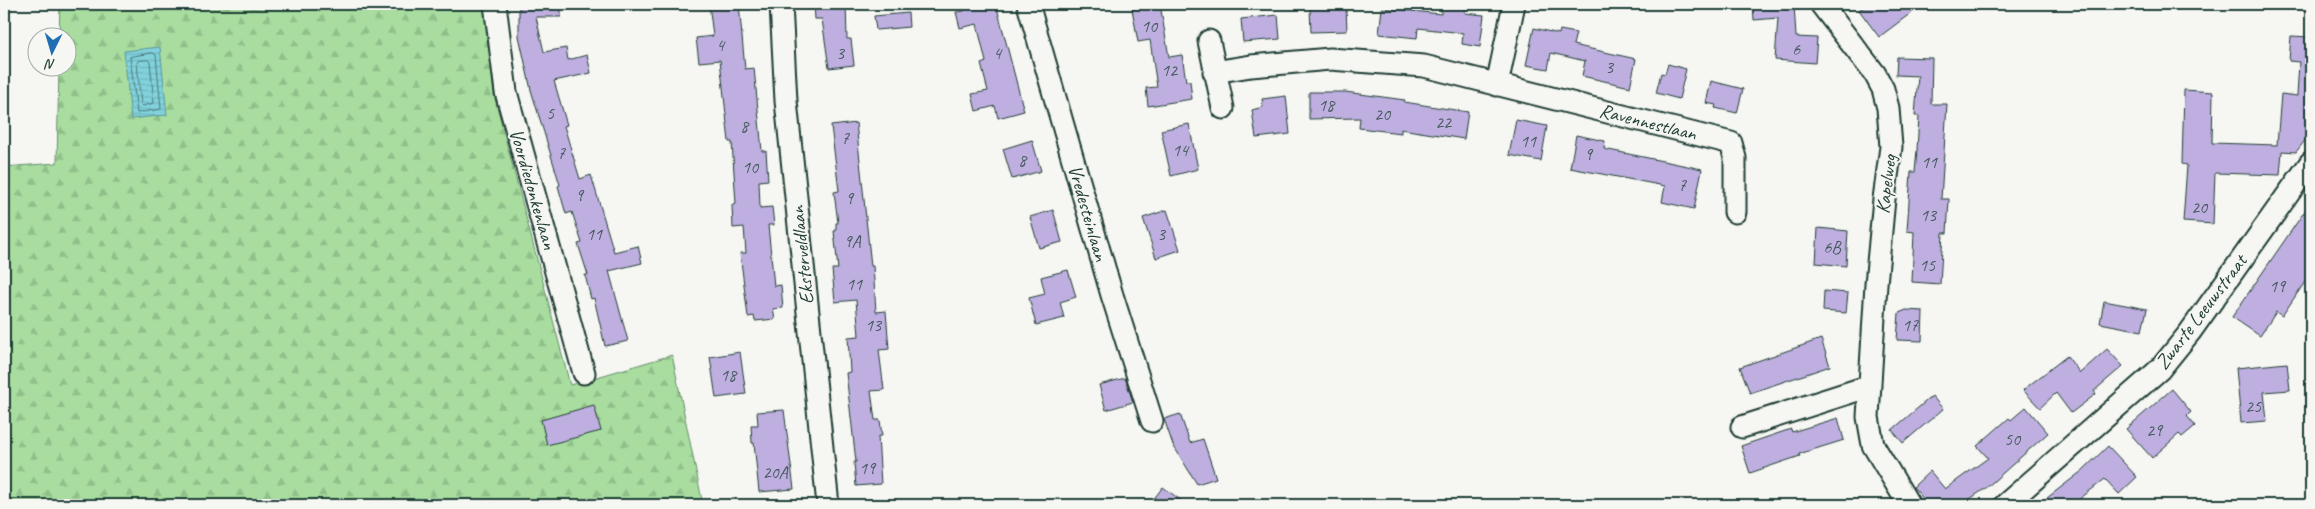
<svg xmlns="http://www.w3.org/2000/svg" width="2315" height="509" font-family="Caveat,sans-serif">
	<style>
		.forest { fill: url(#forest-firs); stroke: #648d6a }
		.water { fill: url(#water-rules); stroke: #5a9699 }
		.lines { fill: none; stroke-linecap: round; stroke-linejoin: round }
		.shore { stroke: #477978; stroke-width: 1 }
		.building { fill: #beafe0; stroke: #1f3d34 }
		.minor-casing { stroke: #1f3d34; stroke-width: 25 }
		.minor { stroke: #f6f6f2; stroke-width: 21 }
		.labels { text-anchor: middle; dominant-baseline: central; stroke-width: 4; stroke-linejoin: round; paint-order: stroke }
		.number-label { font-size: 18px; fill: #475a5f }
		.street-label { font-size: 20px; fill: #1f3d34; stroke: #f6f6f2 }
	</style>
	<defs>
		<pattern id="forest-firs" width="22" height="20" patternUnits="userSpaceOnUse" patternTransform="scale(1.25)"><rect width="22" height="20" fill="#a8dd9f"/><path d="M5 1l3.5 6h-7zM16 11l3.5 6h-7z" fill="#90bf8a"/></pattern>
		<pattern id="water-rules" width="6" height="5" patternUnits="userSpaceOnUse" patternTransform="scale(1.25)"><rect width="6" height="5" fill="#82d2dd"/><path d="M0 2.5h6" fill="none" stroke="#70b5be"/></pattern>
	</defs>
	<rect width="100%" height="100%" fill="#f6f6f2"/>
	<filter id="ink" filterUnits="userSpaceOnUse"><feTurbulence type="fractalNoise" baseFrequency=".02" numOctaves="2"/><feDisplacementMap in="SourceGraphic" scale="10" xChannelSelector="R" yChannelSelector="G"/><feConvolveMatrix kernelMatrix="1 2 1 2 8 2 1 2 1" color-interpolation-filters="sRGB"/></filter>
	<g filter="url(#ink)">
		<!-- forest -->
		<path class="forest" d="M60 4H484L494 95 570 385 672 355 703 505H4V167L57 163 59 68H68V38L59 37Z"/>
		<!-- water -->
		<path class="water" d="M160 47 167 115 131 119 124 51Z"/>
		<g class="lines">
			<!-- shore -->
			<path class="shore" d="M153 53 156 55 161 109 137 113 130 57Z
				M148 60 150 62 154 103 143 106 141 104 137 63 138 61Z"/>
		</g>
		<!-- building -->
		<path class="building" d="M519 4H561V17H536L544 52 566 48 568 60 587 55 591 73 554 81 567 125 564 126 580 179 591 175 614 252 638 246 642 263 609 271 628 341 605 346 594 298 591 299 585 275H588L578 244 582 243 572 212 566 214 558 186 560 185 531 90 519 36Z
			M709 4H739L745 69 754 68 762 151H766L768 180 759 181 760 208 772 207 774 225H768L774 286 781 285 783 308 773 309 775 319 755 321 754 316 748 317 740 253H746L744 227 733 228 732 205 736 204 732 142H729L720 60 699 62 696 38 713 36Z
			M814 4H846L847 39H851L854 65 829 68 822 19H815Z
			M962 4H996L1024 111 998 118 995 106 976 111 972 94 988 91 981 64 986 62 977 24 960 28 956 12 964 11Z
			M1160 4 1169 57 1182 55 1186 81H1190L1192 99 1148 106 1146 88 1157 87 1150 40 1138 42 1132 9Z
			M1442 4H1466L1465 13 1484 15 1480 47 1462 44 1463 33 1418 28 1417 38 1379 34 1382 8 1441 14Z
			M1753 4H1794L1796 37 1817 38 1815 63 1775 60 1778 18 1754 20Z
			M1868 4H1923L1879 37 1859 10Z
			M1346 6 1347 31 1311 32 1310 8Z
			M908 13 909 27 876 30 874 16Z
			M1278 15 1280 39 1243 42 1241 19Z
			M1534 28 1559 34 1560 30 1576 33 1573 45 1636 59 1630 87 1582 76 1585 61 1551 53 1548 69 1526 65Z
			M2291 36 2311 37V133L2296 152 2282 151 2280 175 2215 173 2213 224 2183 222 2187 165 2182 164 2184 90 2213 92 2212 143 2277 145 2281 94 2297 96 2299 62 2289 61Z
			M1897 57 1932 58 1931 104H1947L1941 199H1949L1947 233H1943L1940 284 1912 282 1914 232 1907 231 1911 172H1915L1917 150 1919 116H1915L1918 76 1896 75Z
			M1668 64 1686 69 1679 99 1656 93 1661 73 1665 74Z
			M1711 81 1743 89 1737 113 1715 108 1716 105 1706 103Z
			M1309 92H1345L1405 100 1404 102 1468 112 1464 139 1401 129V133L1359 128 1360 118 1309 119Z
			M1286 96 1290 134 1256 138 1252 110 1263 107 1262 99Z
			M1516 120 1547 126 1541 161 1509 155Z
			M856 123 871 266H873L876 312 886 311 889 349 879 350 884 390 871 391 875 420H880L882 436H878L881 484 856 486 854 462H856L846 373 850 372 848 337 859 336 856 300 835 302 832 269H838L834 231H836V223H838L834 192 839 191 831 126Z
			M1189 124 1198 169 1171 176 1161 130Z
			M1576 135 1605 141 1604 149 1702 169 1694 209 1662 202 1665 186 1570 168Z
			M1032 140 1041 171 1012 179 1003 149Z
			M2311 202V282L2307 279 2282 316 2276 312 2260 336 2232 317Z
			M1053 210 1062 242 1039 248 1030 217Z
			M1167 210 1180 250 1156 258 1143 218Z
			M1818 228 1848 231 1846 266 1816 263Z
			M1068 270 1076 297 1060 302 1064 318 1036 325 1029 298 1045 294 1041 277Z
			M1824 291 1848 293 1846 313 1823 311Z
			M2104 301 2147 309 2142 331 2100 323Z
			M1906 310 1923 311 1922 341 1897 340 1899 313Z
			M1821 339 1830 366 1750 393 1740 367Z
			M2107 349 2123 366 2094 391 2096 394 2071 413 2056 393 2040 408 2023 390 2067 356 2080 373Z
			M740 352 746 394 716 398 710 357Z
			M2287 363 2290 390 2264 392 2267 421 2241 423 2236 368Z
			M1125 378 1133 402 1106 410 1099 385Z
			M2172 389 2191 412 2187 416 2195 426 2182 437 2179 434 2152 458 2126 429Z
			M1932 396 1943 409 1903 443 1892 430Z
			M594 405 601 431 547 445 541 420Z
			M2026 407 2048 433 1986 488 1961 505H1929L1913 487 1930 471 1945 489 1988 458 1977 446 2009 418 2011 420Z
			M784 410 794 489 759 492 754 443H752L751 425H758L757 412Z
			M1180 414 1190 443 1203 439 1216 478 1197 484 1173 445 1164 419Z
			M1838 418 1844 440 1799 454 1800 456 1750 473 1741 446 1791 429 1792 432Z
			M2108 446 2137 477 2119 494 2105 479 2072 505H2038L2082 471Z
			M1163 487 1187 505H1149Z"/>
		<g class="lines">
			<!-- minor casing -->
			<g class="minor-casing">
				<path id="minor" d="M495 4 506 92 584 373
					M781 4 786 101 828 505
					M1028 4 1112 295 1152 421
					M1821 4 1875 74 1883 89 1888 108 1891 147 1884 199 1876 284 1868 417 1873 445 1909 505
					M1209 41 1223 108
					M1214 72 1251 66 1330 59 1424 66 1731 143 1735 158V212
					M1497 85 1514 4
					M1742 427 1870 386
					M2005 505 2160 369 2190 332 2311 162"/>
			</g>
			<!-- minor -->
			<use href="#minor" class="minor"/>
		</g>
	</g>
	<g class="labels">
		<!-- number labels -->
		<g class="number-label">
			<text x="1149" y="26">10</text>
			<text x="720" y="45">4</text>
			<text x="1796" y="49">6</text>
			<text x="840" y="53">3</text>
			<text x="997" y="53">4</text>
			<text x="1609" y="67">3</text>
			<text x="1169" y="70">12</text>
			<text x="1326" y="105">18</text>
			<text x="550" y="113">5</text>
			<text x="1382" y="114">20</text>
			<text x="1443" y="122">22</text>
			<text x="744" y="126">8</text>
			<text x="845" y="138">7</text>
			<text x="1528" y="141">11</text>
			<text x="1180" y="150">14</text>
			<text x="561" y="153">7</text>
			<text x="1588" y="154">9</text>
			<text x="1022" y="160">8</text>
			<text x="1929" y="162">11</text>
			<text x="750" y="167">10</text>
			<text x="1682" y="185">7</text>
			<text x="579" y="195">9</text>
			<text x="849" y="198">9</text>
			<text x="2199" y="207">20</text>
			<text x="1928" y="215">13</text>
			<text x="594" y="234">11</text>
			<text x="1161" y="234">3</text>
			<text x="852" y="241">9A</text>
			<text x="1832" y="247">6B</text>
			<text x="1927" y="265">15</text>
			<text x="854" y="284">11</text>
			<text x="2277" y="286">19</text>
			<text x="873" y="325">13</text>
			<text x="1910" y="325">17</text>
			<text x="728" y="375">18</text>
			<text x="2253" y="406">25</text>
			<text x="2154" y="430">29</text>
			<text x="2012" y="439">50</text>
			<text x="867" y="468">19</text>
			<text x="775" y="472">20A</text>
		</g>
		<!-- street labels -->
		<g class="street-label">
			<text transform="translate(1648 122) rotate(14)">Ravennestlaan</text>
			<text transform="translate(1886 184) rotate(-83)">Kapelweg</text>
			<text transform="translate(533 189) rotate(74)">Voordiedonkenlaan</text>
			<text transform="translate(1088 213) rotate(74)">Vredesteinlaan</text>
			<text transform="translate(802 255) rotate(-96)">Eksterveldlaan</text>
			<text transform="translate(2201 312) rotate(-53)">Zwarte Leeuwstraat</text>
		</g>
	</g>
	<!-- margin -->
	<rect width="2315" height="509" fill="none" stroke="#f6f6f2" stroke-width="20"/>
	<rect x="10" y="10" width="2295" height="489" fill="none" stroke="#1f3d34" stroke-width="2" filter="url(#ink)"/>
	<!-- north arrow -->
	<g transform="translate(52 52) rotate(185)"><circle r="24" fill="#f6f6f2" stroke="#a0aca6"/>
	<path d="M0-4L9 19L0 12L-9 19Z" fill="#1f6fb2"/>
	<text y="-8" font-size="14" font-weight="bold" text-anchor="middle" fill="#1f3d34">N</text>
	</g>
</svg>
